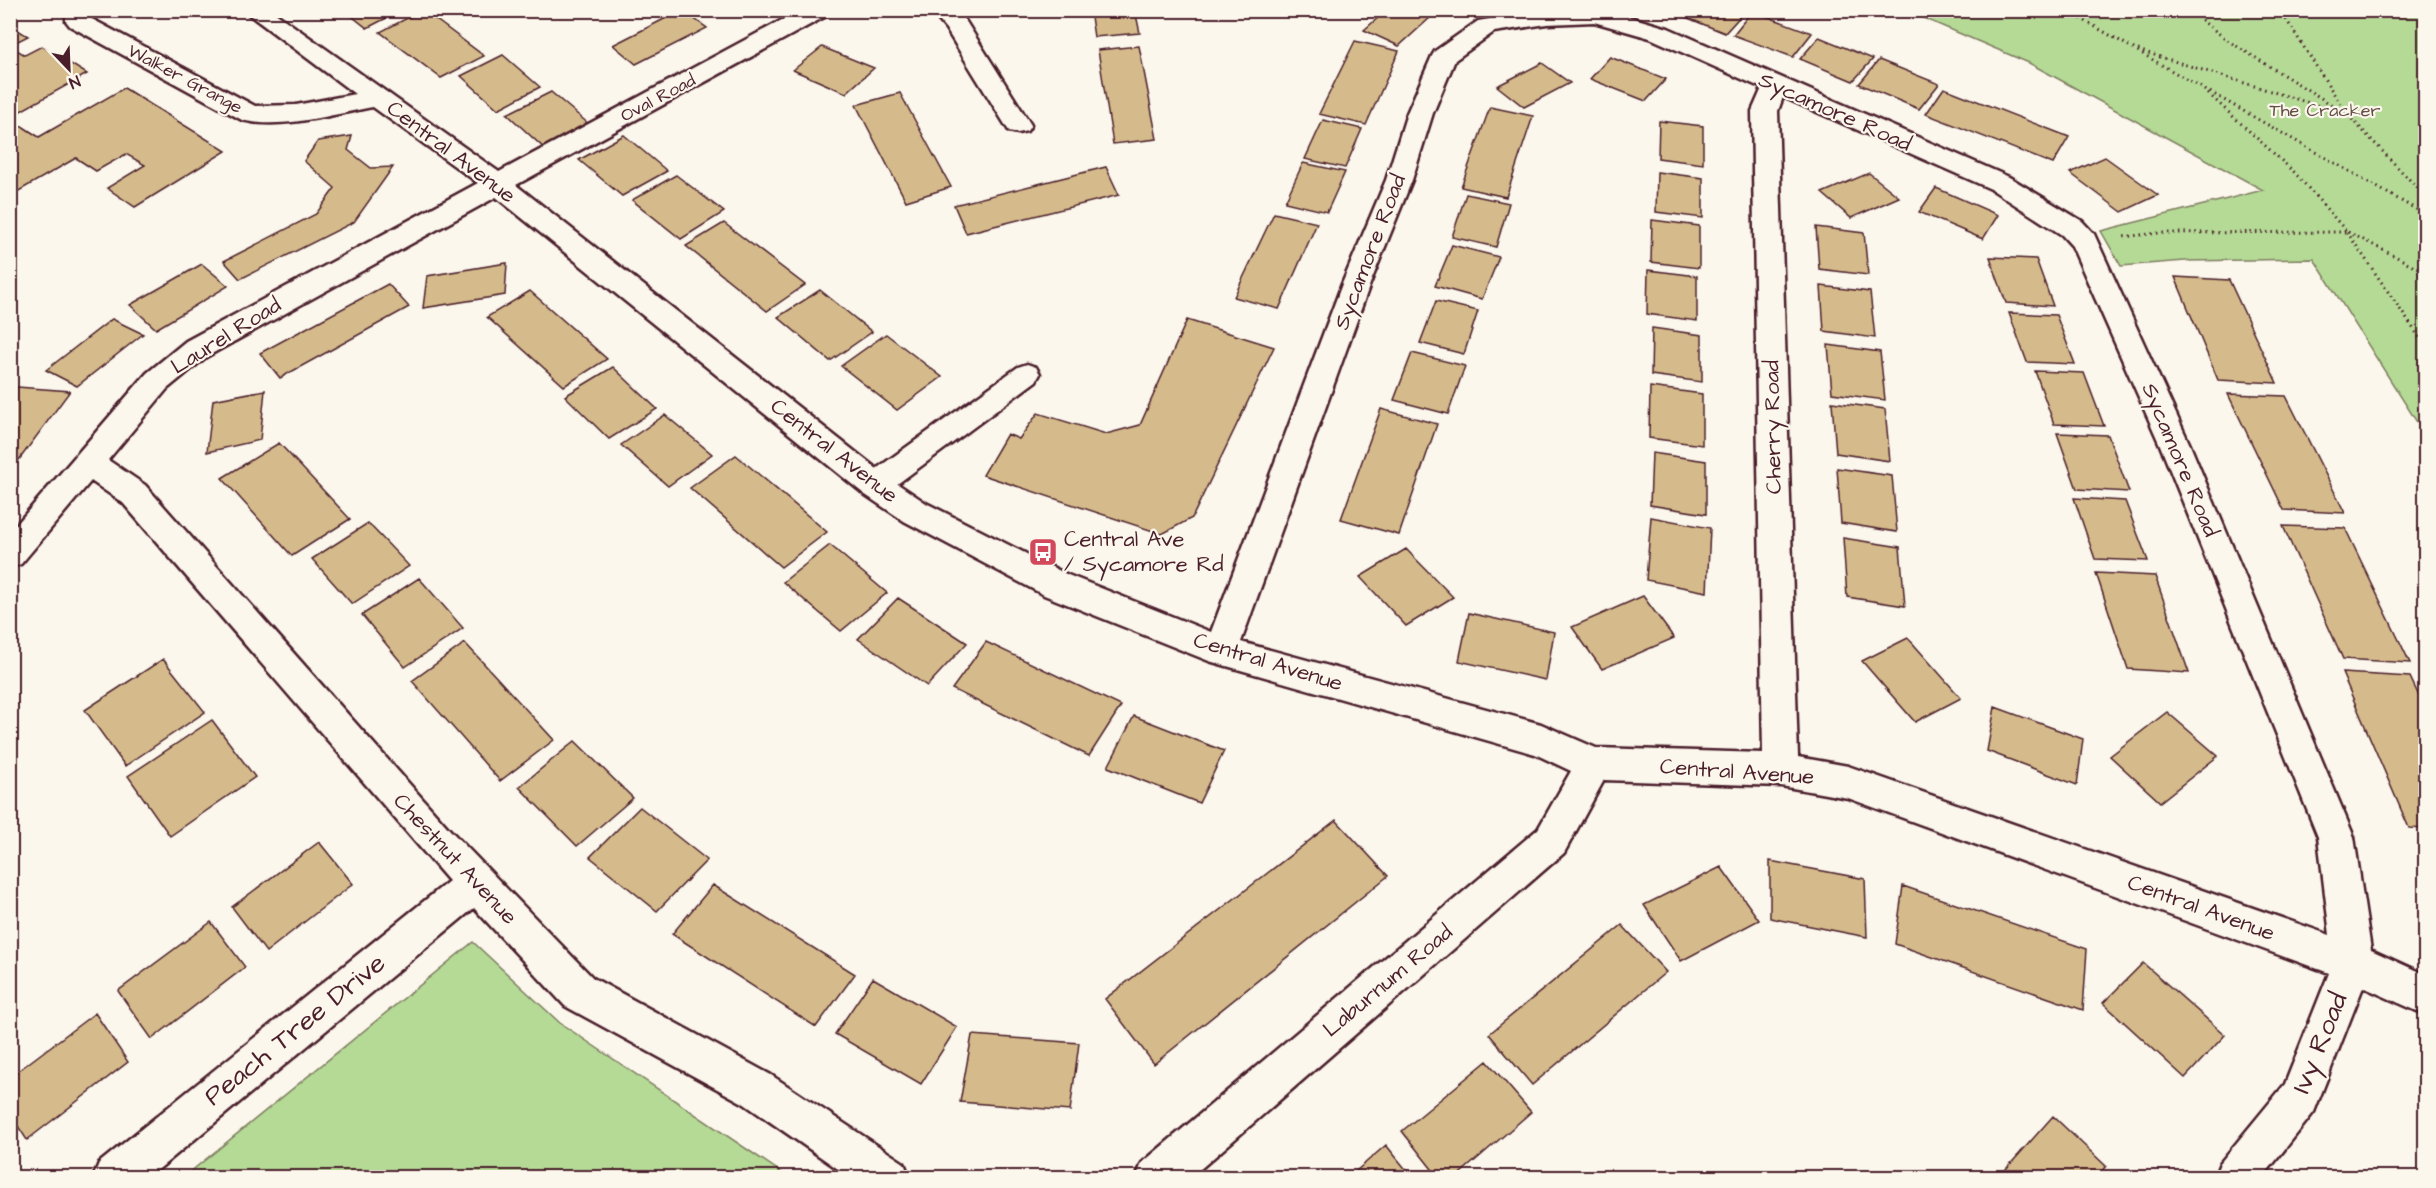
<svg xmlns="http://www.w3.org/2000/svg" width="2436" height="1188" font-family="'Architects Daughter',sans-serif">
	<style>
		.green { fill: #b4da96; stroke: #7f7c60; stroke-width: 1.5 }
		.building { fill: #d5bb8b; stroke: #4a1f2b; stroke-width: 1.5 }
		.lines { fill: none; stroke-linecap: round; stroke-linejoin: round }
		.lane-casing { stroke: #4a1f2b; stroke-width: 5 }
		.street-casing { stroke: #4a1f2b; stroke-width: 5 }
		.path { stroke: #4a1f2b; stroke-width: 3; stroke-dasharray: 1.5 4; stroke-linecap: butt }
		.lane { fill: #fbf7ec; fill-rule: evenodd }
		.street { fill: #fbf7ec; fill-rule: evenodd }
		.labels { text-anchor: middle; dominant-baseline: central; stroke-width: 4.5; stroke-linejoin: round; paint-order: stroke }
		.far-street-label { font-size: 18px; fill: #4a1f2b; stroke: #fbf7ec }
		.far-park-label { font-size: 18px; fill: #644e46; stroke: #fbf7ec }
		.street-label { font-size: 22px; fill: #4a1f2b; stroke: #fbf7ec }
		.poi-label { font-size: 22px; fill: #4a1f2b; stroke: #fbf7ec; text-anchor: start }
		.near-street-label { font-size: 27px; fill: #4a1f2b; stroke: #fbf7ec }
	</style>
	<rect width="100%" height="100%" fill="#fbf7ec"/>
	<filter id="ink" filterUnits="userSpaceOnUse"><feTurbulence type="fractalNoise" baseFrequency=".0167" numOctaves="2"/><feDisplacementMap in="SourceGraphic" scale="12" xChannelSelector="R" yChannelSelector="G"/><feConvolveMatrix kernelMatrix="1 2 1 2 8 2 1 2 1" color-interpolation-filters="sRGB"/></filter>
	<g filter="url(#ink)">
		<!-- green -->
		<path class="green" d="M1907 11H2425V435L2314 259 2185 261 2121 266 2101 231 2263 190 2029 63Z
			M473 942 560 1023 788 1177H184Z"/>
		<!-- building -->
		<path class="building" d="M344 10H402L367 28Z
			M423 10 484 56 441 78 380 32Z
			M682 10 707 28 636 64 613 45Z
			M1090 10H1135L1140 33 1094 37Z
			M1387 10H1416L1431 17 1399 46 1364 30Z
			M1668 10H1744L1745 11 1725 33Z
			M1752 11 1812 33 1793 57 1733 35Z
			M10 26 28 36 10 45Z
			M1819 37 1873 59 1853 81 1800 59Z
			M1355 41 1399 51 1366 125 1319 114Z
			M10 46 25 55 42 46 87 74 10 117Z
			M1139 46 1157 139 1113 144 1098 50Z
			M822 47 874 68 846 93 793 70Z
			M503 55 540 87 498 109 461 76Z
			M1610 57 1666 79 1646 101 1590 79Z
			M1879 60 1939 84 1919 109 1859 84Z
			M1542 63 1570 83 1524 107 1497 86Z
			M124 88 226 151 135 207 107 188 145 165 126 154 96 171 76 158 10 196V133L22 126 39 137Z
			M1944 88 2069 137 2053 164 1926 114Z
			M551 92 590 125 545 149 507 114Z
			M900 93 951 187 906 201 856 105Z
			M1490 107 1533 116 1506 197 1461 187Z
			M1323 120 1362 129 1345 168 1305 159Z
			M1659 121 1703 126V164L1658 158Z
			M624 135 667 171 622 196 579 160Z
			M352 136 348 150 371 168 393 167 354 222 240 279 224 261 316 214 335 188 304 161 318 141Z
			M2105 157 2158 195 2122 212 2070 173Z
			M1303 163 1345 172 1327 212 1285 202Z
			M1106 167 1119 195 966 233 954 205Z
			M1657 172 1703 178V218L1656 212Z
			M1869 173 1899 197 1851 218 1822 193Z
			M676 175 724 212 681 239 632 200Z
			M1936 188 1998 215 1983 239 1919 212Z
			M1466 194 1509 203 1496 247 1452 237Z
			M1274 213 1317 223 1279 309 1234 297Z
			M1652 220 1699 226V268L1651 262Z
			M724 223 805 285 767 311 686 246Z
			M1816 227 1864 233 1868 275 1819 269Z
			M1452 245 1499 257 1482 299 1435 286Z
			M1990 257 2036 259 2053 306 2006 303Z
			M507 263 505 295 423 308 427 276Z
			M202 264 228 286 156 329 130 305Z
			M1648 270 1697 276V321L1647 314Z
			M2175 277 2229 280 2277 383 2218 380Z
			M388 284 409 307 280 378 260 353Z
			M1821 286 1870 292 1875 338 1824 331Z
			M820 290 872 332 830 361 778 317Z
			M530 291 607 359 564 386 487 317Z
			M1436 301 1478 311 1464 354 1420 343Z
			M2009 313 2056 315 2075 364 2027 362Z
			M112 319 143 334 77 386 46 370Z
			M1187 320 1274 347 1192 518 1162 534 983 475 1007 434 1019 439 1038 413 1106 434 1140 425Z
			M1652 328 1702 335V382L1651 375Z
			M886 334 942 377 897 410 841 366Z
			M1828 345 1880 352 1885 400 1832 393Z
			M1412 353 1465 366 1448 414 1394 400Z
			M613 367 657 409 609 439 565 396Z
			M2035 371 2084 373 2104 426 2054 424Z
			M17 387 70 391 16 464H10V395Z
			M1650 387 1702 394V445L1649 438Z
			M265 390 260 440 207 452 213 400Z
			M2228 394 2286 396 2345 513 2284 510Z
			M1832 402 1885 409 1890 461 1836 453Z
			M1381 409 1437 424 1399 535 1341 519Z
			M665 415 712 454 668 486 621 445Z
			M2057 433 2108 435 2129 492 2077 489Z
			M279 443 350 519 292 556 222 478Z
			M1652 453 1706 461V514L1650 505Z
			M736 455 827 532 781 567 690 488Z
			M1837 468 1892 476 1897 532 1841 523Z
			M2074 498 2125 501 2148 561 2095 559Z
			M1651 517 1710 528 1707 592 1646 580Z
			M368 523 409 566 352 604 312 559Z
			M2283 526 2345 528 2410 663 2343 659Z
			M1843 538 1900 547 1905 606 1847 597Z
			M830 545 887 593 841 631 783 582Z
			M1406 549 1453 597 1406 626 1360 577Z
			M2096 573 2155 576 2189 673 2128 669Z
			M419 578 463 628 405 667 362 615Z
			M1643 596 1674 638 1602 669 1572 627Z
			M898 598 967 643 927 686 858 639Z
			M1469 613 1554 632 1546 680 1459 661Z
			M1908 638 1961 698 1915 722 1862 661Z
			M986 642 1121 706 1089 756 952 689Z
			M465 643 554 740 500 781 412 681Z
			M163 659 205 712 125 766 85 710Z
			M2342 673 2410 677 2426 711V829L2409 828Z
			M1995 707 2083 739 2077 785 1987 751Z
			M2167 712 2218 756 2160 802 2110 756Z
			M1134 716 1224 751 1199 803 1108 767Z
			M212 720 255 777 170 836 128 776Z
			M575 741 633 798 577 846 519 787Z
			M640 807 707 860 657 911 590 857Z
			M1336 820 1388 876 1154 1064 1105 999Z
			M319 842 353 884 266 952 232 907Z
			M1770 861 1865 879 1867 937 1770 918Z
			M1721 867 1759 920 1681 961 1644 905Z
			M713 885 855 974 816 1027 672 934Z
			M1903 886 2087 949 2083 1010 1895 944Z
			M211 922 245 967 152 1039 118 991Z
			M1622 925 1666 972 1532 1085 1489 1034Z
			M2143 963 2225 1035 2185 1078 2103 1003Z
			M873 978 957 1027 921 1084 835 1034Z
			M95 1013 128 1062 27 1140 10 1114V1077Z
			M972 1035 1079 1043 1070 1111 960 1102Z
			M1487 1061 1531 1112 1455 1178H1439L1402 1131Z
			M2053 1116 2106 1166 2096 1178H1998Z
			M1386 1145 1413 1178H1348Z"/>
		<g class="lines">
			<!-- lane casing -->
			<g class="lane-casing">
				<path id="lane" d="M1027 364 1036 367 1040 374 1036 381 885 493 875 496 865 493 861 485 865 477 1018 367Z"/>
			</g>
			<!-- street casing -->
			<g class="street-casing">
				<path id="street" d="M66 10H90V18L255 106 296 105 355 94 243 10H271L499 172 801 10H832L828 15 516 185 886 476 926 503 1068 575 1211 632 1342 284 1386 180 1407 113 1432 56 1435 51 1478 21 1542 10H1606L1668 28 2009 177 2082 221 2094 234 2190 445 2354 837 2371 950 2426 975V1015L2363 987 2314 1112 2262 1178H2214L2220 1163 2285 1084 2329 973 1848 798 1781 786 1604 780 1564 853 1190 1178H1136L1142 1163 1538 829 1571 771 1535 754 1209 661 1044 595 904 521 864 494 496 197 206 357 167 389 108 460 145 485 450 830 593 978 771 1075 904 1163 910 1178H851L743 1103 565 1006 474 908 148 1178H93L99 1163 449 881 123 503 91 481 21 564 10 568V532L147 373 186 341 478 183 373 107C334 114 281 130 242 120L70 26 66 21ZM1594 22 1650 38 1762 88 1752 111 1763 753 1596 748 1541 724 1241 642 1370 284 1412 180 1433 113 1455 60 1494 32 1547 24ZM1783 97 1991 189 2062 235 2072 246 2160 445 2318 837 2330 935 1848 766 1798 757 1778 111Z
					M930 10H956L965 20 1031 125 1027 131 1018 133 1009 131 946 29Z"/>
			</g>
			<!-- path -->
			<path class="path" d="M2066 10 2202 88 2294 172 2347 232 2159 233 2122 237
				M2188 10 2230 42 2342 111
				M2280 10 2347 114
				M2138 50 2348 115 2426 197
				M2210 92 2426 215
				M2347 232 2426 347
				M2348 232 2426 272"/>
			<!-- lane -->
			<use href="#lane" class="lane"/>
			<!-- street -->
			<use href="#street" class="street"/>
		</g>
	</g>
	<!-- icons -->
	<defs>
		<g id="bus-square" transform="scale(1.5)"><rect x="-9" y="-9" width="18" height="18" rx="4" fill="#d1495b" stroke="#fbf7ec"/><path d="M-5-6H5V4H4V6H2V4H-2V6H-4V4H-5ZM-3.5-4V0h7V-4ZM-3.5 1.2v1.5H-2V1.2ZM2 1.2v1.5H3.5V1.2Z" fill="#fff"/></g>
	</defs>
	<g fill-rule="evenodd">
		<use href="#bus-square" x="1043" y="552"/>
	</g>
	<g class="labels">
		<!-- far-street labels -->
		<g class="far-street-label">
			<text transform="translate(185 79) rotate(28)">Walker Grange</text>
			<text transform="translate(658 98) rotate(-28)">Oval Road</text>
		</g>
		<!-- far-park labels -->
		<g class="far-park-label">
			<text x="2325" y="110">The Cracker</text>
		</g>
		<!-- street labels -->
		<g class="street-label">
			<text transform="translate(1835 112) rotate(24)">Sycamore Road</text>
			<text transform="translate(451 152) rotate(37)">Central Avenue</text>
			<text transform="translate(1370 252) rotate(-69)">Sycamore Road</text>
			<text transform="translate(226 336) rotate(-32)">Laurel Road</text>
			<text transform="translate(1773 427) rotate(-91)">Cherry Road</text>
			<text transform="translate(834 451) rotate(38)">Central Avenue</text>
			<text transform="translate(2180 460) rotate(67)">Sycamore Road</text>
			<text transform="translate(1268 662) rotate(17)">Central Avenue</text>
			<text transform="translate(1737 772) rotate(4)">Central Avenue</text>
			<text transform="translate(455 859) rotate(47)">Chestnut Avenue</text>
			<text transform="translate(2201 908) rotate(20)">Central Avenue</text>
			<text transform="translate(1388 981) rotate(-40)">Laburnum Road</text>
		</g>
		<!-- poi labels -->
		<g class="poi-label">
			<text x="1064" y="539">Central Ave<tspan x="1064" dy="25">/ Sycamore Rd</tspan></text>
		</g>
		<!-- near-street labels -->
		<g class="near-street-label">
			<text transform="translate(295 1030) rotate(-39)">Peach Tree Drive</text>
			<text transform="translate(2320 1043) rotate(-68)">Ivy Road</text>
		</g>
	</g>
	<!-- margin -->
	<rect width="2436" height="1188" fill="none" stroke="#fbf7ec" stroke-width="36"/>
	<rect x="18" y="18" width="2400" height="1152" fill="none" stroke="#4a1f2b" stroke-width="2" filter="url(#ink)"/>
	<!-- north arrow -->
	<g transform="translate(69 69) rotate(157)" stroke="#fbf7ec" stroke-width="4.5" paint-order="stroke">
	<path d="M0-4.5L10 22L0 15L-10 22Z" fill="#4a1f2b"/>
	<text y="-9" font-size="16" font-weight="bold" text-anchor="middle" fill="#4a1f2b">N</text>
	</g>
</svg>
